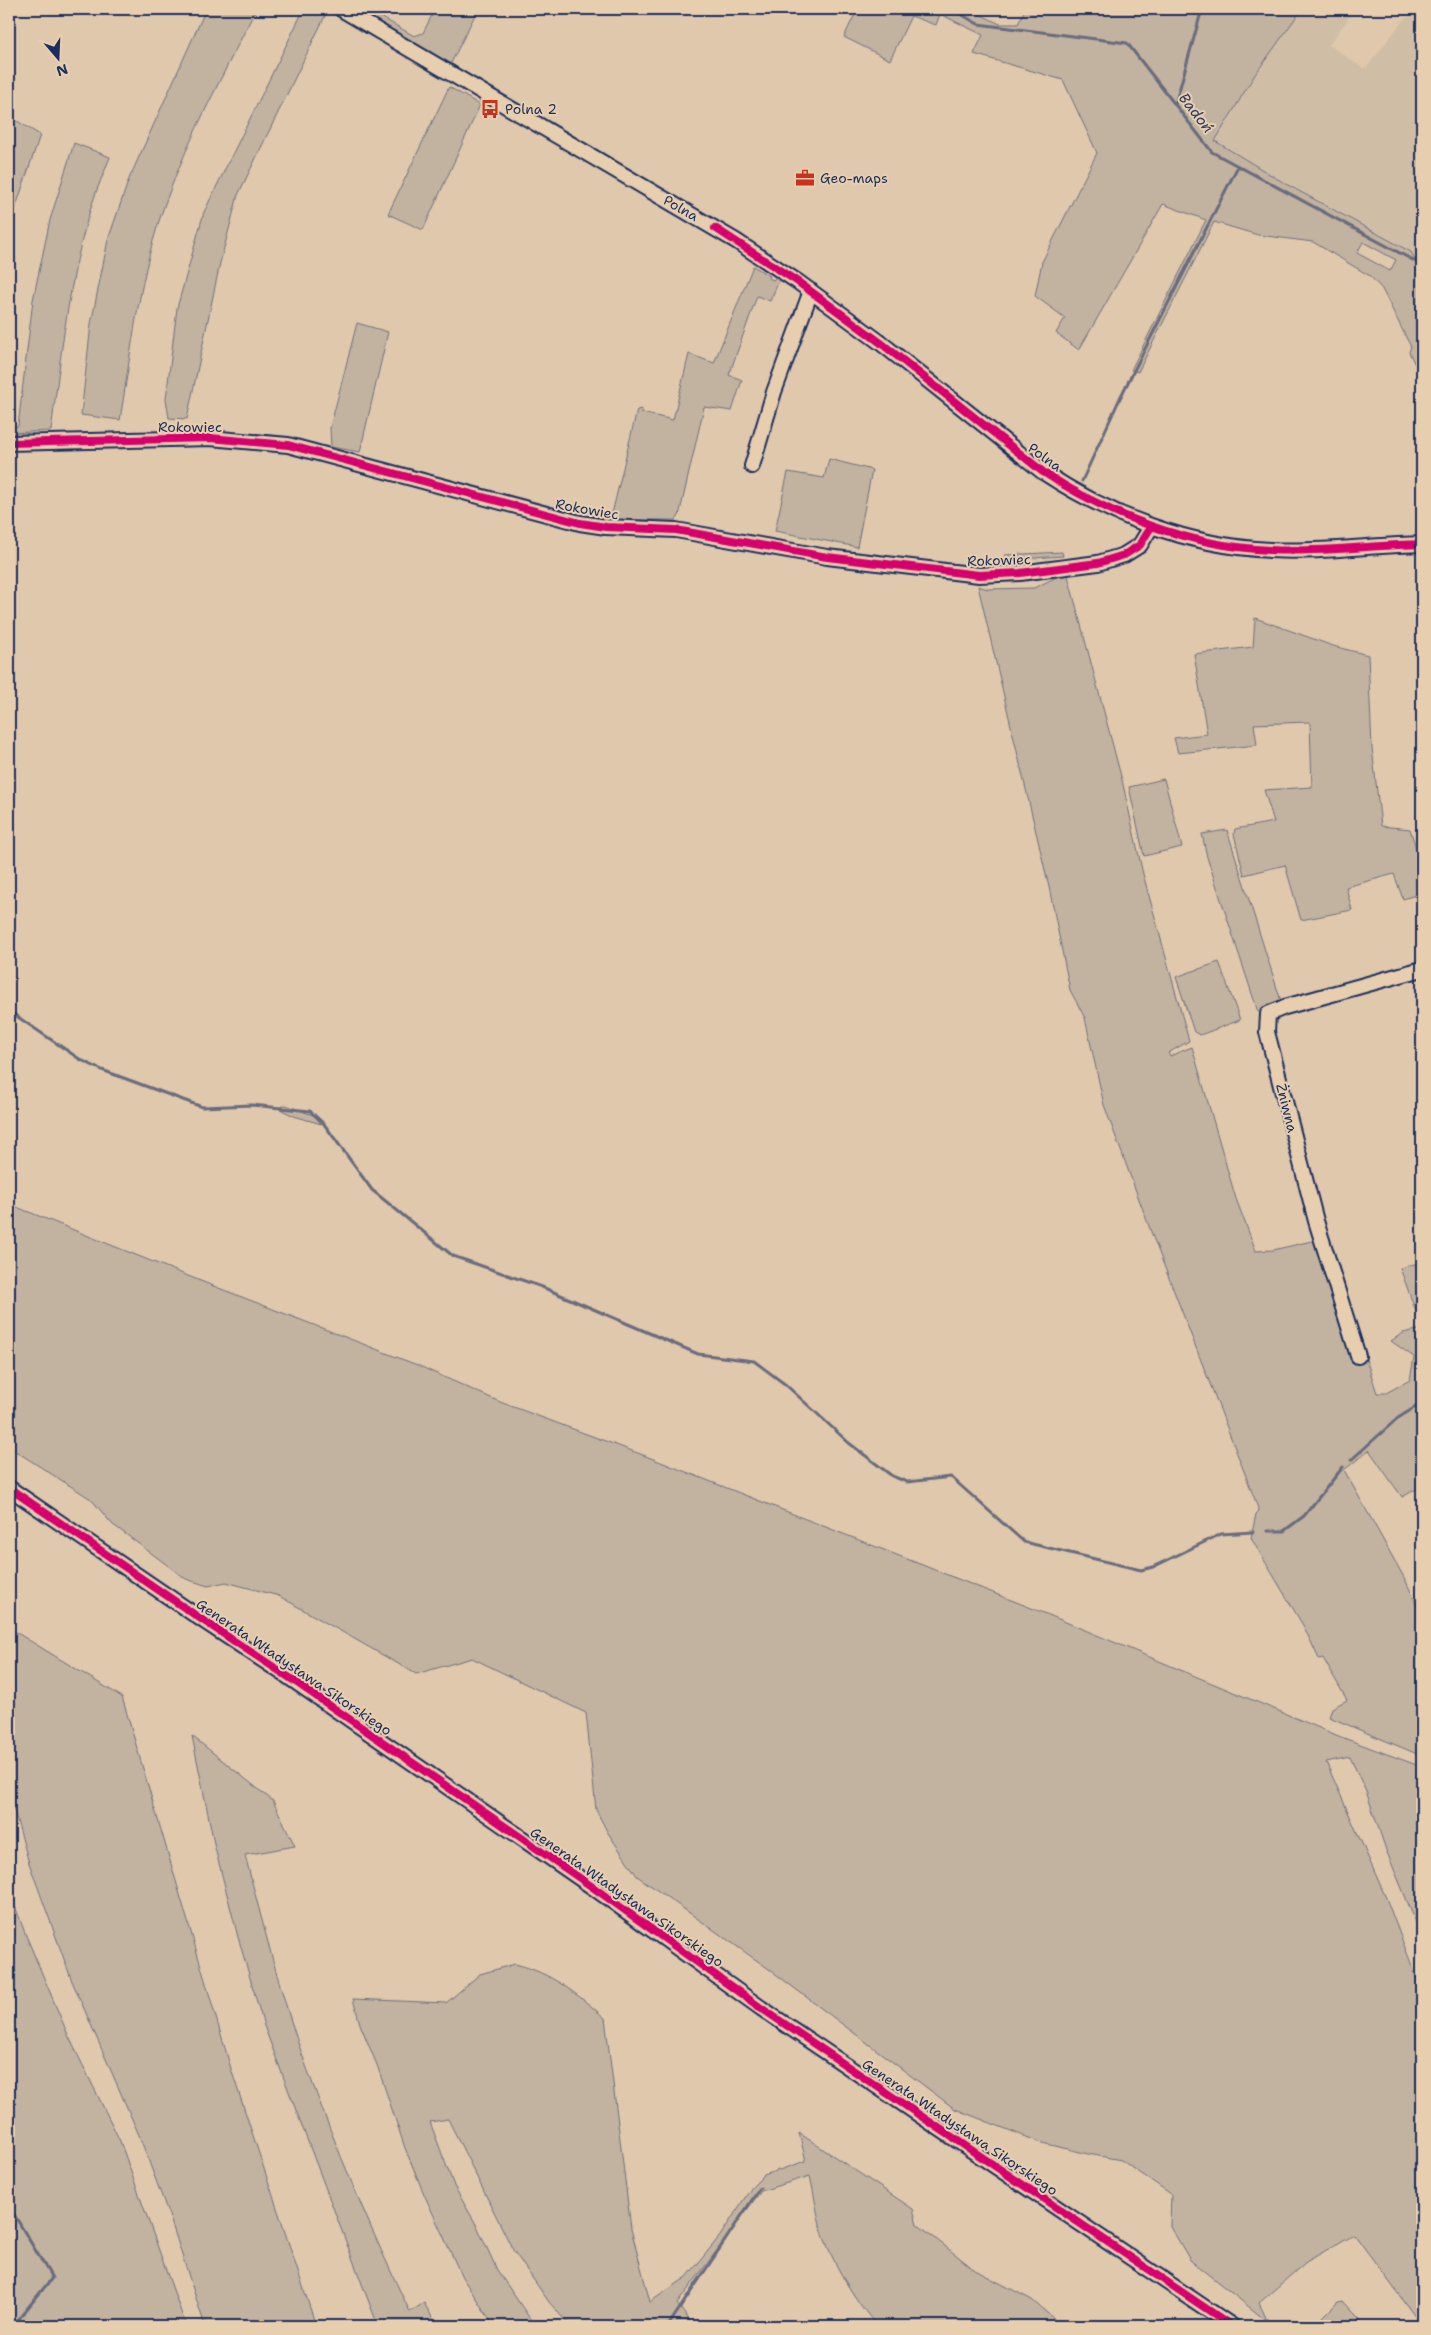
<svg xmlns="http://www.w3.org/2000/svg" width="1431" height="2335" font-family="'Shantell Sans',sans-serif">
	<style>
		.built { fill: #d0bda6 }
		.green { fill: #c2b2a0; stroke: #6e707f; fill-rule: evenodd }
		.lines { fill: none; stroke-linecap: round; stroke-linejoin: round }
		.stream { stroke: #686c7d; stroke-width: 3 }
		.minor-casing { stroke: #1b2f5e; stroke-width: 18 }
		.minor { stroke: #e7ceaf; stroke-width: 14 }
		.cycleway-casing { stroke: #e7ceaf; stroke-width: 11 }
		.cycleway { stroke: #d6006c; stroke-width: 8 }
		.labels { text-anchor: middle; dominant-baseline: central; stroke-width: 4; stroke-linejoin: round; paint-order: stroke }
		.poi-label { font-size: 14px; fill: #1b2f5e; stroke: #e7ceaf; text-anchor: start }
		.street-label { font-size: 14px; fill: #1b2f5e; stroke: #e7ceaf }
		.water-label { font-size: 15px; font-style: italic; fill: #2e3e66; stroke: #e7ceaf }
	</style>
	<rect width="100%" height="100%" fill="#dfc8ac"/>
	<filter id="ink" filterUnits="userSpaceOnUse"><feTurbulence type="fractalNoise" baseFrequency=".02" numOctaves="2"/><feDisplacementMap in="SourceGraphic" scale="10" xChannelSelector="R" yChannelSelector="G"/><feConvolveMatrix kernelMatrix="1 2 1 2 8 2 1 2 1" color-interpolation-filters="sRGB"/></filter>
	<g filter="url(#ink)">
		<!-- built -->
		<path class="built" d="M1302 9H1355L1329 45 1363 68 1367 67 1405 18 1416 16 1422 27V271L1411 252 1286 184 1215 141 1254 76Z"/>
		<!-- green -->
		<path class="green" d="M206 9H256C225 72 190 134 166 201 140 270 132 347 120 420L81 415 91 324 108 240 129 179Z
			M304 9H317L326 14 238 195 220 263 187 419 169 418 166 399 177 308 204 212Z
			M351 9H367L414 36 423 33 435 9H478L451 63 446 66Z
			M852 9H969L1000 24H1018L1025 9H1302L1254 76 1215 141 1286 184 1411 252 1422 271V375L1417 369 1409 352 1411 347 1382 289 1370 276 1313 242 1258 235 1214 222 1138 372 1131 370 1206 220 1163 204 1079 350 1056 333 1065 318 1035 296 1042 262 1097 153 1063 80 974 54 983 35 940 14 936 25 911 16 890 60 844 37 857 10ZM1363 242 1396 260 1390 271 1357 253Z
			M449 87 480 105 423 230 388 214Z
			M9 116 40 135 9 227Z
			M74 143 110 157C104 173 97 188 92 204 69 277 61 355 51 431L9 433V427L18 426 33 300 50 220Z
			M753 266 770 276 769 278 773 280 775 278 779 281 770 301 757 296 729 375 742 380 732 411 704 407 679 516 676 520H617L611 518 637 410 642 409V413L673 420 689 354 714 363Z
			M357 323 388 332 360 452 331 447 330 428Z
			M829 459 872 470 857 547 775 531 788 472 824 478Z
			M1062 552 1063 556 1004 560 1005 555Z
			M1067 572 1122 780 1143 874 1189 1041 1168 1053 1170 1056 1192 1047 1236 1199 1256 1251 1273 1250 1316 1240 1365 1356 1377 1393H1386L1410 1380 1414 1357 1391 1341 1403 1333 1422 1329V1486L1402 1497 1369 1450 1344 1470 1406 1581 1422 1617V1756L1329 1717 1332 1708 1347 1700 1323 1658 1319 1659 1304 1627 1251 1538 1256 1514 1259 1511 1254 1497 1153 1237 1104 1105 1085 1018 1070 990 1049 887 978 586 988 589 1034 588Z
			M1255 618 1333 646 1368 655 1372 748 1381 826 1410 829 1422 866V893L1403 899 1394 874 1346 887 1352 910 1301 920 1285 865 1244 875 1234 834 1235 829 1274 822 1264 790 1312 787 1310 722 1254 724 1257 745 1178 753 1174 738 1207 734 1194 654 1253 647Z
			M1164 779 1182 847 1144 856 1129 787Z
			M1227 830 1281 1001 1268 1004 1258 1012 1207 857 1202 834Z
			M1219 962 1240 1020 1200 1035 1194 1032 1176 977Z
			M286 1105 315 1116 321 1124 294 1116 278 1108Z
			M9 1204 198 1280 417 1365 500 1402 643 1455 1044 1613 1341 1737 1422 1767V1937L1386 1850 1367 1794 1350 1757 1326 1762 1386 1898 1422 1992V2326L1354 2234 1306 2262 1259 2303 1268 2322 1190 2260 1170 2226 1171 2194 1121 2160 1088 2154 1039 2142 955 2109 769 1969 637 1876 608 1833 596 1810 586 1713 472 1658 416 1674 279 1596 226 1582 208 1586 186 1579 112 1524 91 1499 9 1447Z
			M1422 1262V1328L1400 1268Z
			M9 1628 122 1697 232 2072 316 2326H205L170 2218 139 2135 72 1981 29 1863 9 1792Z
			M192 1736 273 1801 295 1846 245 1855C263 1925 281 1995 305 2063 336 2148 371 2231 410 2312L424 2303 437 2326H378L264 2026 238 1937 215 1848Z
			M9 1890 25 1933 68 2035 120 2141 186 2326H9Z
			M515 1964C552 1973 577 1994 605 2018L631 2229 650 2302 687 2277 720 2236 752 2187 764 2175 806 2161 799 2133 913 2209 917 2224 975 2270 1032 2300 1062 2326H877C856 2301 837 2271 825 2240 817 2219 815 2197 810 2176L761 2191 677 2304 694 2326H570L549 2302 513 2250 448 2119 430 2122 454 2186 477 2226 497 2270 535 2326H494L462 2277 424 2194 405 2148 377 2065 360 2024 353 1999 446 2003 480 1974Z
			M1343 2301 1366 2326H1306L1315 2325 1338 2302Z"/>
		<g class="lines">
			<!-- stream -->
			<path class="stream" d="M952 9 978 24 1127 43 1212 152 1422 265
				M1175 105 1202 9
				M1082 481 1120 398 1238 166
				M9 1011 81 1060 102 1070 202 1107 252 1105 310 1111 324 1124 372 1190 453 1256 542 1287 698 1354 754 1361 786 1385 849 1443 892 1476 907 1482 951 1477 1024 1542 1141 1570 1153 1567 1221 1534 1253 1532
				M1351 1460 1398 1418 1422 1403
				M1268 1531H1284L1304 1516 1343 1467
				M9 2206 52 2278 17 2321 16 2326
				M668 2326 760 2188"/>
			<!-- minor casing -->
			<g class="minor-casing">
				<path id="minor" d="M341 9 736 241 798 282 881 343 1043 472C1110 516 1189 546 1270 550 1321 553 1372 545 1422 544
					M9 443 210 438 288 445 580 523 606 527 676 530 827 557 979 575 1020 573 1098 563 1124 555 1140 545 1151 527
					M752 466 774 392 811 291
					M1358 1356 1316 1221 1267 1032 1268 1014 1285 1007 1422 969
					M9 1488 204 1621 287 1676 594 1888 761 2008 1232 2326"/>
			</g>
			<!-- minor -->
			<use href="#minor" class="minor"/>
			<!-- cycleway casing -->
			<g class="cycleway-casing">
				<path id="cycleway" d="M715 228 798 282 881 343 1043 472C1110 516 1189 546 1270 550 1321 553 1372 545 1422 544
					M9 443 210 438 288 445 580 523 606 527 676 530 827 557 979 575 1020 573 1098 563 1124 555 1140 545 1151 527
					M9 1488 204 1621 287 1676 594 1888 761 2008 1232 2326"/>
			</g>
			<!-- cycleway -->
			<use href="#cycleway" class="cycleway"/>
		</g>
	</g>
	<!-- icons -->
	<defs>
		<g id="bus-bare" transform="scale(1.5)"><path d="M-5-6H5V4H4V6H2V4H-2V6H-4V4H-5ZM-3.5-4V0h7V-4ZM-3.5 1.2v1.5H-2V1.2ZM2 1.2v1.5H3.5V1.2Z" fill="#c8321e" stroke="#e7ceaf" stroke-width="2.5" paint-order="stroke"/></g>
		<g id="office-bare" transform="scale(1.5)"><path d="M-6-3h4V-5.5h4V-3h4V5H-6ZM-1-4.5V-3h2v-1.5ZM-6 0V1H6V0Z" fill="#c8321e" stroke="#e7ceaf" stroke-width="2.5" paint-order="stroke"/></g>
	</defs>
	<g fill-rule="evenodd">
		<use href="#bus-bare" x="490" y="109"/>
		<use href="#office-bare" x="805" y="178"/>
	</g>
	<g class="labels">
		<!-- poi labels -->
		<g class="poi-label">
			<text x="505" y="109">Polna 2</text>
			<text x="820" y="178">Geo-maps</text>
		</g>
		<!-- street labels -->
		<g class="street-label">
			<text transform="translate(681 208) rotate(30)">Polna</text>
			<text x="190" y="427">Rokowiec</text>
			<text transform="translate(1045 457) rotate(36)">Polna</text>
			<text transform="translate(587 509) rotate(10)">Rokowiec</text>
			<text transform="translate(999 560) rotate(-2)">Rokowiec</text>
			<text transform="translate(1287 1108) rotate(76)">Żniwna</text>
			<text transform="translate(294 1667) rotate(34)">Generała Władysława Sikorskiego</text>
			<text transform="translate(627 1897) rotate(35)">Generała Władysława Sikorskiego</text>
			<text transform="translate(960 2127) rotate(34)">Generała Władysława Sikorskiego</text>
		</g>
		<!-- water labels -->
		<g class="water-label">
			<text transform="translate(1196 113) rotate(52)">Badoń</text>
		</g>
	</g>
	<!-- margin -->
	<rect width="1431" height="2335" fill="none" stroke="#e7ceaf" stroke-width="30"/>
	<rect x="15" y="15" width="1401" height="2305" fill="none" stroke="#1b2f5e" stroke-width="2" filter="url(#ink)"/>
	<!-- north arrow -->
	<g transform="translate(58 58) rotate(161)" stroke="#e7ceaf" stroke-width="4" paint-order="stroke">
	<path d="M0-4L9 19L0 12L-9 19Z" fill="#1b2f5e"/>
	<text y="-8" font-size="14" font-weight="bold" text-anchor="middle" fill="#1b2f5e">N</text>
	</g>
</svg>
